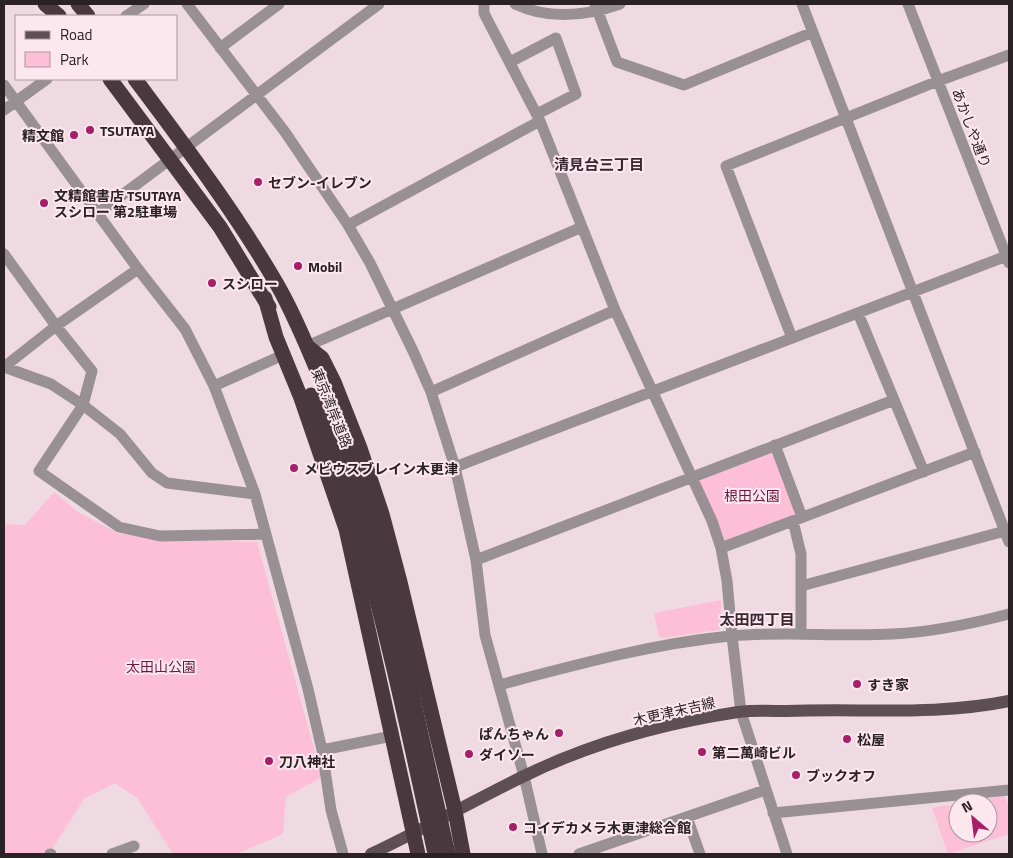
<svg xmlns="http://www.w3.org/2000/svg" width="1013" height="858" font-family="'Titillium Web','Noto Sans JP',sans-serif">
	<style>
		.green { fill: #fcbfd7; fill-rule: evenodd }
		.lines { fill: none; stroke-linecap: round; stroke-linejoin: round }
		.minor { stroke: #999094; stroke-width: 11 }
		.major { stroke: #5e4f55; stroke-width: 12 }
		.highway { stroke: #49393f; stroke-width: 15 }
		.highway-bridge { stroke: #49393f; stroke-width: 15 }
		.poi-dot { fill: #a61f69; stroke: #fde7ef; stroke-width: 2 }
		.labels { text-anchor: middle; dominant-baseline: central; stroke-width: 4; stroke-linejoin: round; paint-order: stroke }
		.street-label { font-size: 14px; fill: #2a2225; stroke: #fde7ef }
		.poi-label { font-size: 14px; font-weight: bold; fill: #2a2225; stroke: #fde7ef; text-anchor: start }
		.park-label { font-size: 14px; fill: #691842; stroke: #fde7ef }
		.neighbourhood-label { font-size: 15px; font-weight: bold; fill: #37272e; stroke: #fde7ef }
	</style>
	<rect width="100%" height="100%" fill="#f0dae2"/>
	<!-- green -->
	<path class="green" d="M773 449 800 516 723 545 695 478Z
		M54 492 78 512 117 533 160 540 257 542 322 777 286 797 283 834 237 854H173L137 798 115 783 84 799 49 854H4V524L25 525Z
		M721 600V628L719 630 662 638 659 636 654 613Z
		M1004 796 1009 805V834L948 854 932 808ZM958 803H988V833H958Z"/>
	<g class="lines">
		<!-- minor -->
		<path class="minor" d="M187 4 285 132 348 225 370 263 413 351 431 392 455 467 476 560 485 635 524 776 542 854
			M484 4V13L487 19 540 121 615 310 712 521 721 548 727 581 732 636 741 712 787 854
			M515 4C549 20 586 16 620 4
			M595 4 617 62 684 85 813 32
			M802 4 1009 542
			M908 4 1009 263
			M126 16 144 4
			M220 48 279 4
			M510 62 556 38 576 94 537 114
			M4 85 138 269 185 329 214 386 255 494 308 689 322 750 331 810 343 854
			M4 110 47 79
			M98 213 379 4
			M348 225 540 121
			M4 254 56 326 92 371 83 405 39 471 119 527 160 536 264 534
			M858 313 924 472
			M792 338 726 166 938 81 1009 55
			M307 346 582 227
			M4 367 51 384 83 405 120 434 152 473 167 483 255 494
			M4 367 56 326 138 269
			M214 386 283 355
			M431 392 615 310
			M775 445 802 517
			M455 467 1009 255
			M793 521 801 554V633
			M721 548 975 452
			M476 560 894 400
			M801 586 1005 531
			M499 685C575 665 651 644 730 636 784 631 839 637 893 634 933 632 971 624 1009 614
			M322 750 392 736
			M773 813 1009 790
			M687 817 700 854
			M50 854H51
			M112 854 134 846
			M579 854 765 790"/>
		<!-- major -->
		<path class="major" d="M371 854C422 830 471 802 522 777 589 744 665 723 738 712 754 710 771 711 787 711 862 708 935 716 1009 701"/>
		<!-- highway -->
		<path class="highway" d="M45 4 59 16
			M78 4 88 16
			M110 79 220 227 269 307
			M135 79C185 146 236 213 278 286 296 318 310 353 324 387
			M265 298 276 337 301 398 346 529 418 854
			M307 346 322 358 334 382 360 448 382 514 400 582 455 811 463 854
			M429 826 435 854"/>
		<!-- highway-bridge -->
		<path class="highway-bridge" d="M324 387 370 520 402 650 448 854
			M311 395C327 437 343 480 356 524 385 623 407 725 429 826"/>
	</g>
	<!-- markers -->
	<g class="poi-dot">
		<circle cx="90" cy="130" r="5"/>
		<circle cx="74" cy="135" r="5"/>
		<circle cx="258" cy="182" r="5"/>
		<circle cx="44" cy="203" r="5"/>
		<circle cx="298" cy="266" r="5"/>
		<circle cx="212" cy="283" r="5"/>
		<circle cx="294" cy="468" r="5"/>
		<circle cx="857" cy="684" r="5"/>
		<circle cx="559" cy="733" r="5"/>
		<circle cx="847" cy="739" r="5"/>
		<circle cx="702" cy="752" r="5"/>
		<circle cx="469" cy="754" r="5"/>
		<circle cx="269" cy="761" r="5"/>
		<circle cx="796" cy="775" r="5"/>
		<circle cx="513" cy="827" r="5"/>
	</g>
	<g class="labels">
		<!-- street labels -->
		<g class="street-label">
			<text transform="translate(972 128) rotate(69)">あかしや通り</text>
			<text transform="translate(332 408) rotate(68)">東京湾岸道路</text>
			<text transform="translate(674 711) rotate(-13)">木更津末吉線</text>
		</g>
		<!-- poi labels -->
		<g class="poi-label">
			<text x="100" y="130">TSUTAYA</text>
			<text x="64" y="135" text-anchor="end">精文館</text>
			<text x="268" y="182">セブン-イレブン</text>
			<text x="54" y="195">文精館書店 TSUTAYA<tspan x="54" dy="16">スシロー 第2駐車場</tspan></text>
			<text x="308" y="266">Mobil</text>
			<text x="222" y="283">スシロー</text>
			<text x="304" y="468">メビウスブレイン木更津</text>
			<text x="867" y="684">すき家</text>
			<text x="549" y="733" text-anchor="end">ぱんちゃん</text>
			<text x="857" y="739">松屋</text>
			<text x="712" y="752">第二萬崎ビル</text>
			<text x="479" y="754">ダイソー</text>
			<text x="279" y="761">刀八神社</text>
			<text x="806" y="775">ブックオフ</text>
			<text x="523" y="827">コイデカメラ木更津総合館</text>
		</g>
		<!-- park labels -->
		<g class="park-label">
			<text x="752" y="495">根田公園</text>
			<text x="161" y="666">太田山公園</text>
		</g>
		<!-- neighbourhood labels -->
		<g class="neighbourhood-label">
			<text x="599" y="164">清見台三丁目</text>
			<text x="757" y="619">太田四丁目</text>
		</g>
	</g>
	<!-- border -->
	<rect width="1013" height="858" fill="none" stroke="#2a2225" stroke-width="10"/>
	<!-- legend -->
	<rect x="15" y="15" width="162" height="65" fill="#fde7ef" stroke="#a9989e"/>
	<rect x="25" y="31" width="25" height="8" fill="#5e4f55" stroke="#a9989e"/>
	<text x="60" y="40" font-size="15" fill="#2a2225">Road</text>
	<rect x="25" y="52" width="25" height="15" fill="#fcbfd7" stroke="#a9989e"/>
	<text x="60" y="65" font-size="15" fill="#2a2225">Park</text>
	<!-- north arrow -->
	<g transform="translate(973 818) rotate(332)"><circle r="24" fill="#fde7ef" stroke="#a9989e"/>
	<path d="M0-4L9 19L0 12L-9 19Z" fill="#a61f69"/>
	<text y="-8" font-size="14" font-weight="bold" text-anchor="middle" fill="#2a2225">N</text>
	</g>
</svg>
